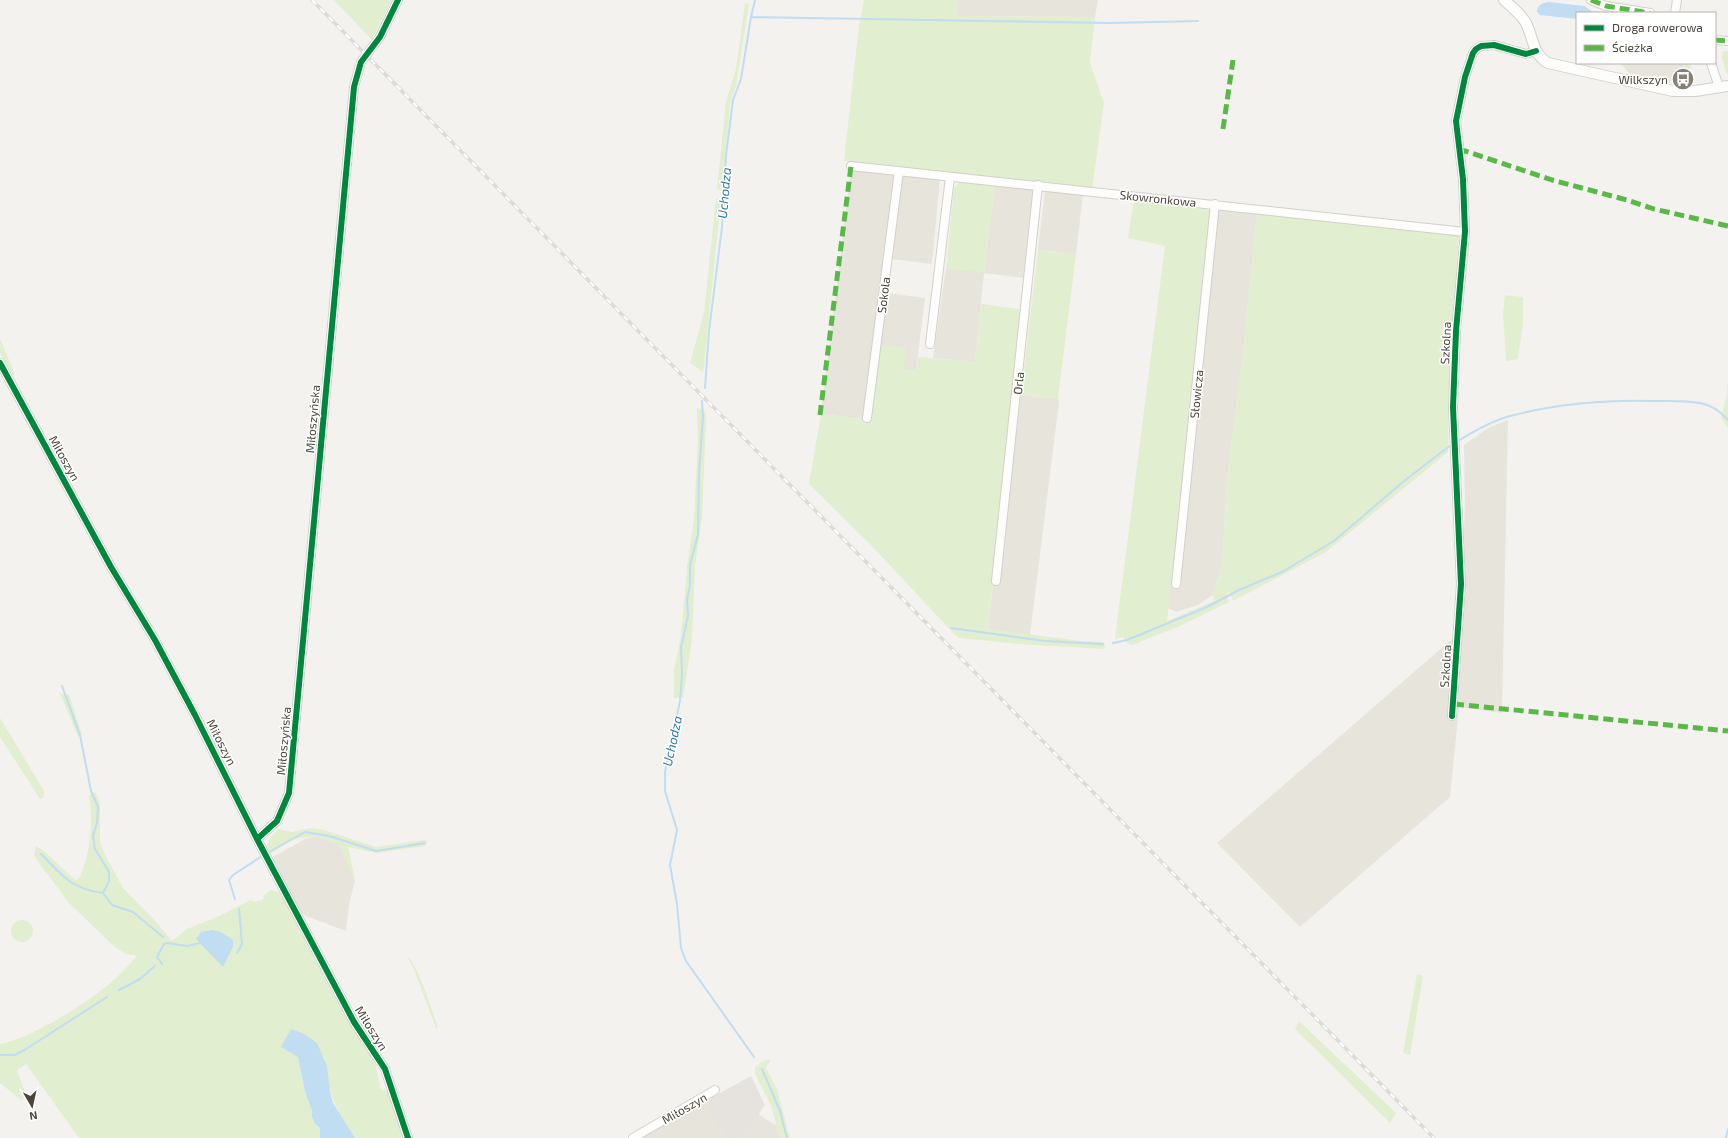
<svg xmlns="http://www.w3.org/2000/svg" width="1728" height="1138" font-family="'Exo 2',sans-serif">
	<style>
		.residential { fill: #e7e4dc }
		.industrial { fill: #e6e2de }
		.green { fill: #e1eecf; fill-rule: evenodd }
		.water { fill: #c0ddf1 }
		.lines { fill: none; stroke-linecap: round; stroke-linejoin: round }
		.stream { stroke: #c0ddf1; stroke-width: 2 }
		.minor-casing { stroke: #d2d0cb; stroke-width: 10 }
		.tertiary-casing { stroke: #d2d0cb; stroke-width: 12 }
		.minor { stroke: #fdfdfc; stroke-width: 8 }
		.tertiary { stroke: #fdfdfc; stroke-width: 10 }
		.rail-casing { stroke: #dbdbda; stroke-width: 3.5 }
		.rail { stroke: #fff; stroke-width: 2; stroke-dasharray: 6; stroke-linecap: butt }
		.quiet { stroke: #58b947; stroke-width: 5; stroke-dasharray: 10 5; stroke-linecap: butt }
		.cycleway-casing { stroke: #fff; stroke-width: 8 }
		.cycleway { stroke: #00873e; stroke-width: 6 }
		.labels { text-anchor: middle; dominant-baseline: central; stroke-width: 3; stroke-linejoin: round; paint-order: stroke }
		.poi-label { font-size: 12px; fill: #4b4439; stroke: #fff; text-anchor: end }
		.street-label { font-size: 12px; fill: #4b4439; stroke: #fff }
		.water-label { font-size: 13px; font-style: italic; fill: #2e7ab2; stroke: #fff }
	</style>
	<rect width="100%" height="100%" fill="#f4f2ee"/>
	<!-- residential -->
	<path class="residential" d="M959 0H1098L1095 17 956 16Z
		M1620 63H1686L1667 82 1629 73Z
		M851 169 896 173 863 419 821 414Z
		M902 174 940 178 932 264 891 259Z
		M995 184 1033 188 1024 278 984 273 975 362 933 358 946 268 984 272Z
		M1045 189 1083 194 1076 254 1038 250Z
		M1221 209 1257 213 1242 363 1227 479 1222 565 1213 595 1198 605 1176 612 1168 608 1209 210Z
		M887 293 925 298 916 371 904 369 880 344Z
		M1021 395 1058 399 1059 402 1030 635 988 629 993 582 999 583Z
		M1508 420 1502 713 1459 707 1450 797 1300 927 1217 843 1452 639 1461 634 1465 502 1464 445 1488 428Z
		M316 836 339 845 355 880 349 905 346 931 306 916 300 911 271 858 305 839Z
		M704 1102 724 1138H640L652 1131Z
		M758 1114 777 1126 780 1138H743Z"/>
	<!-- industrial -->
	<path class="industrial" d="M751 1076 765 1105 743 1138H724L704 1102Z"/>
	<!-- green -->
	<path class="green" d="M334 0H392L372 40Z
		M864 0H959L957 16 1095 17 1090 63 1104 103 1092 189 844 161 859 25Z
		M745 3 749 4 736 86 730 105 722 190 717 189 726 101 736 69Z
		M1723 51H1728V73H1726L1722 57Z
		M1686 63H1689L1692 67 1668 83H1663Z
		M962 180 995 184 984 273 946 268 954 188Z
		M721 198 704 366 703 372 690 363 704 312 716 199Z
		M1134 199 1209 210 1167 621 1214 601 1213 595 1222 566 1227 479 1242 363 1257 213 1459 236 1449 379 1448 452 1326 552 1233 601 1229 591 1226 595 1229 602 1180 626 1132 645 1127 643 1123 637 1115 639 1165 246 1128 238Z
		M1038 250 1076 254 1058 399 1021 395Z
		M1505 295 1523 297V322L1518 359 1506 361 1503 313Z
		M981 304 1020 309 988 629 1081 641 1103 642 1105 646 1104 649 1019 644 960 638 955 635 871 545 809 484 821 414 869 420 880 344 906 348 904 369 916 371 918 357 975 362Z
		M0 339 15 374 12 376 0 353Z
		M1728 379V428L1721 418 1727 394Z
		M697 408 705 411 706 418 702 519 695 565 692 640 684 691 683 698H674V670L681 635 687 567 694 519 698 438Z
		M60 693 69 695 82 735 78 737Z
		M0 718 44 791V797L40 799 0 737Z
		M95 792 100 803V842L105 855 123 888 157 923 172 941 187 929 215 918 251 900 254 902 264 899 263 896 271 890 283 893 371 1054 375 1063 381 1090 388 1091 403 1138H355C339 1113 327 1096 327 1066L298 1057 305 1091 312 1111V1117L315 1124 320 1128V1138H79L26 1064 17 1070 26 1095 21 1100 0 1083V1044C30 1039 85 1004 108 985 119 976 128 966 137 956L126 954 116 948 69 903 34 856 36 846C51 855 61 869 76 880L80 877C90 853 94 822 89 796ZM228 937 233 940 208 950 196 939Z
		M309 828 324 830 376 847 426 840 427 843 425 846 377 853 348 847 355 880 339 845 316 836 294 839 270 854C264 843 270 837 279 829L292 832Z
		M11 931a11 11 0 1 1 22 0a11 11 0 1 1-22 0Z
		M407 956C418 964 432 1012 438 1027L436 1028 413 967Z
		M1417 974 1423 976 1410 1055 1403 1053Z
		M1299 1021 1396 1113 1390 1123 1295 1029Z
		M771 1059 766 1068 777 1089 790 1138H779L772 1108 755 1074V1068L760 1063Z"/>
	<!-- water -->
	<path class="water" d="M1549 2 1584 6 1595 13H1577V19L1540 15 1537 12 1538 7 1543 3Z
		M212 930 221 932 233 940V947L223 967 196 939 201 932Z
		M291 1029 304 1034 317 1043 327 1066 330 1092 333 1103 355 1138H320V1128L315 1124 312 1117V1111L305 1091 298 1057 281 1047Z"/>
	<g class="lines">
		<!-- stream -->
		<path class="stream" d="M751 17 1110 23 1198 21
			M705 388 709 331 722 227 726 155 733 100 741 79 751 17 755 0
			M702 401 703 416 699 474 698 534 690 565V585L687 600 688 616 681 648 682 675 680 701 665 772V791L677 830 670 865 677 904 681 948 686 961 754 1057
			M1458 441C1474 431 1492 421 1510 416 1556 404 1604 400 1651 401 1667 401 1684 400 1700 403 1711 405 1721 412 1728 420
			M951 628 1045 641 1103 644
			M1113 643 1127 640 1207 607 1239 590 1282 572 1334 541 1404 481 1451 445
			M62 686 80 735 91 791 98 807 97 823 93 836 95 849 109 872V881L103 893 112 905 133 912 163 937
			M269 852 305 832 329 836 376 851 425 843
			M41 854C62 875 71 889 103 893
			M235 899 229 880 233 875 262 856
			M237 953 242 944 239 909
			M162 964 157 957 164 944 167 943 187 946 201 943
			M119 990 140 979 155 966
			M0 1055H15L26 1049 107 997
			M762 1069 780 1111 787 1138
			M1726 1138 1728 1129"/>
		<!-- minor casing -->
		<g class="minor-casing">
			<path id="minor" d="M1591 0 1606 6 1650 13
				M1675 13 1677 0
				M1715 40 1728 41
				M1711 63 1719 87
				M851 166 1465 232
				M930 344 950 177
				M0 363 111 567 155 640 195 715 257 839 354 1022 385 1069 408 1138
				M867 418 899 171
				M996 581 1038 185
				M1176 584 1215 204
				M1452 716 1461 584 1453 407 1456 331 1465 232 1463 179 1456 121 1465 77 1473 53 1476 49 1481 46 1494 45 1526 54 1536 51
				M257 839 277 821 289 793 354 87 361 62 380 37 398 0
				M633 1138 715 1090"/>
		</g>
		<!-- tertiary casing -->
		<g class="tertiary-casing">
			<path id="tertiary" d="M1504 0C1512 7 1521 14 1526 23 1533 37 1533 55 1548 63L1673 91H1695L1728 86"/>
		</g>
		<!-- minor -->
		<use href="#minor" class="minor"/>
		<!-- tertiary -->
		<use href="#tertiary" class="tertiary"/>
		<!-- rail casing -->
		<g class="rail-casing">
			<path id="rail" d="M312 0 1434 1138"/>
		</g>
		<!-- rail -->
		<use href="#rail" class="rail"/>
		<!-- quiet -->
		<path class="quiet" d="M1591 0 1606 6 1650 13
			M1715 40 1728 41
			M1223 129 1233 60
			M1459 149 1552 180 1627 200 1654 209 1728 226
			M820 415 851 166
			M1454 704 1728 731"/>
		<!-- cycleway casing -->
		<g class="cycleway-casing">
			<path id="cycleway" d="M0 363 111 567 155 640 195 715 257 839 354 1022 385 1069 408 1138
				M1452 716 1461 584 1453 407 1456 331 1465 232 1463 179 1456 121 1465 77 1473 53 1476 49 1481 46 1494 45 1526 54 1536 51
				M257 839 277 821 289 793 354 87 361 62 380 37 398 0"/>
		</g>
		<!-- cycleway -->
		<use href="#cycleway" class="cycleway"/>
	</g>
	<!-- icons -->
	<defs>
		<g id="bus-disc" transform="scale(1.15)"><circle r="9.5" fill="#868178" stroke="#fff"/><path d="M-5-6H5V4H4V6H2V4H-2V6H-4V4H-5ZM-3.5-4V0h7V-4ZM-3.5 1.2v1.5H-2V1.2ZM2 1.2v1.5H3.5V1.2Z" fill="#fff"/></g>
	</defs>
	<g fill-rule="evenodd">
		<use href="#bus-disc" x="1683" y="79"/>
	</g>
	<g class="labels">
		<!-- poi labels -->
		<g class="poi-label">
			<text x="1668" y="79">Wilkszyn</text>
		</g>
		<!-- street labels -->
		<g class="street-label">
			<text transform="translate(1158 198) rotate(6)">Skowronkowa</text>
			<text transform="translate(883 295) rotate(-83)">Sokola</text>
			<text transform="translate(1445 343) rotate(-87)">Szkolna</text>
			<text transform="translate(1018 383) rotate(-84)">Orla</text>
			<text transform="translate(1196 394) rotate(-84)">Słowicza</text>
			<text transform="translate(312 419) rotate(-85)">Miłoszyńska</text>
			<text transform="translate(65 458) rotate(61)">Miłoszyn</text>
			<text transform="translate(1445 666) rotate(-86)">Szkolna</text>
			<text transform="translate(283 741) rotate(-85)">Miłoszyńska</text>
			<text transform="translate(222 742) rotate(63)">Miłoszyn</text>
			<text transform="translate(372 1028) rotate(58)">Miłoszyn</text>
			<text transform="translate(684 1108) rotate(-30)">Miłoszyn</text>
		</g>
		<!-- water labels -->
		<g class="water-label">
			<text transform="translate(724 193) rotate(-85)">Uchodza</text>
			<text transform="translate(672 741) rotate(-78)">Uchodza</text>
		</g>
	</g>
	<!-- legend -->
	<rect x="1576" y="12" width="140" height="52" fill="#ffffff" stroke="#b7b4b0"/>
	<rect x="1584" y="25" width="20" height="6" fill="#00873e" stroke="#b7b4b0"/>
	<text x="1612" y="32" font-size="12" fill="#4b4439">Droga rowerowa</text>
	<rect x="1584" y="45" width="20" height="6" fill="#58b947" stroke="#b7b4b0"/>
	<text x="1612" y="52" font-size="12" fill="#4b4439">Ścieżka</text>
	<!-- north arrow -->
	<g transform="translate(32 1106) rotate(171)" stroke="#ffffff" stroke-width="3" paint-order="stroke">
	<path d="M0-3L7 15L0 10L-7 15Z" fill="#4b4439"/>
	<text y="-6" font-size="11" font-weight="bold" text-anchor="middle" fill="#4b4439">N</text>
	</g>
</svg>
